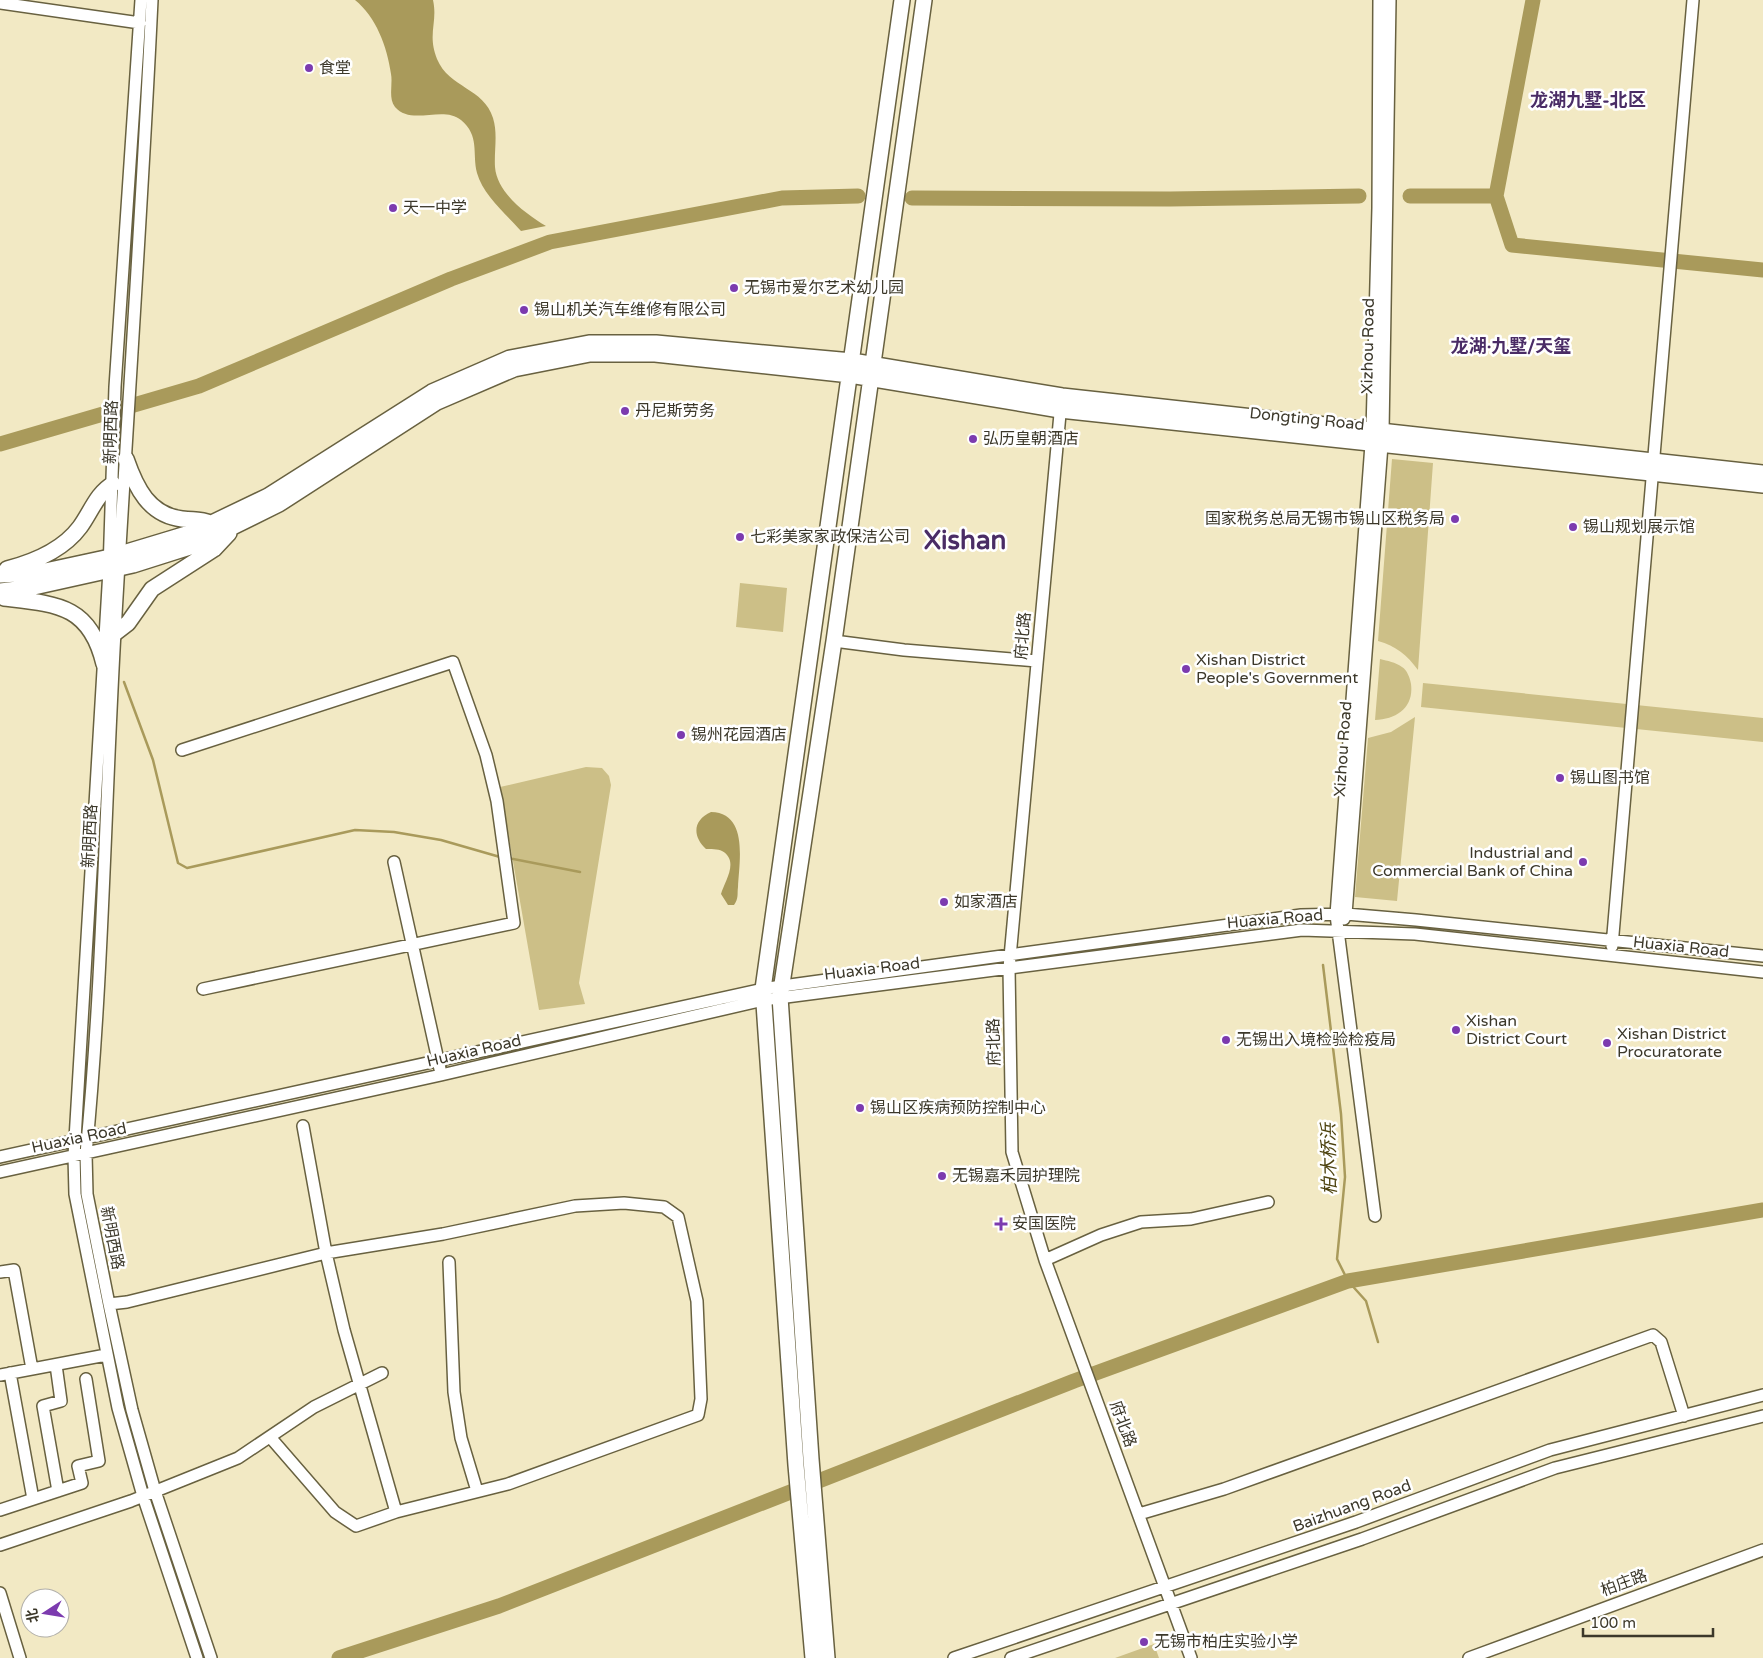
<svg xmlns="http://www.w3.org/2000/svg" width="1763" height="1658" font-family="'Varela Round','Noto Sans SC',sans-serif">
	<style>
		.green { fill: #ccbf87 }
		.water { fill: #a99a5b }
		.lines { fill: none; stroke-linecap: round; stroke-linejoin: round }
		.stream { stroke: #a99a5b; stroke-width: 2.5 }
		.river { stroke: #a99a5b; stroke-width: 15 }
		.minor-casing { stroke: #686140; stroke-width: 14 }
		.major-casing { stroke: #686140; stroke-width: 18 }
		.minor { stroke: #fff; stroke-width: 11 }
		.major { stroke: #fff; stroke-width: 15 }
		.poi-dot { fill: #7c3baf; stroke: #fff; stroke-width: 2 }
		.labels { text-anchor: middle; dominant-baseline: central; stroke-width: 5; stroke-linejoin: round; paint-order: stroke }
		.poi-label { font-size: 16px; fill: #3c382a; stroke: #fff; text-anchor: start }
		.street-label { font-size: 16px; fill: #3c382a; stroke: #fff }
		.neighbourhood-label { font-size: 18px; font-weight: bold; fill: #4a2c65; stroke: #fff }
		.water-label { font-size: 18px; font-style: italic; fill: #4d420e; stroke: #fff }
		.town-label { font-size: 26px; font-weight: bold; fill: #4a2c65; stroke: #fff }
	</style>
	<rect width="100%" height="100%" fill="#f2e9c4"/>
	<!-- green -->
	<path class="green" d="M1392 459 1433 463 1418 670C1407 655 1396 646 1378 641Z
		M740 583 787 588 783 632 736 627Z
		M1380 659C1388 661 1395 662 1402 667 1407 670 1410 678 1411 684 1414 707 1397 719 1375 720Z
		M1423 683 1763 718V742L1421 707Z
		M1415 717 1397 901 1355 897 1368 738 1391 732Z
		M586 767 602 768 609 776 611 785 579 983 585 1004 539 1010 500 787Z
		M1154 1644 1159 1658H1115Z"/>
	<!-- water -->
	<path class="water" d="M355 0H433C438 23 427 34 437 59 449 88 484 88 493 118 498 134 494 151 495 167 497 193 526 214 546 226L521 231C506 214 483 195 477 173 472 153 480 136 461 120 443 105 411 126 395 107 388 98 393 84 391 74 387 46 376 17 355 0Z
		M711 812C749 813 739 862 738 887 737 894 739 898 734 905H728L721 894C724 882 740 861 722 851 718 849 710 849 706 849 692 836 693 820 711 812Z"/>
	<g class="lines">
		<!-- stream -->
		<path class="stream" d="M124 682 153 760 178 863 187 868 355 830 394 832 441 840 500 857
			M508 858 580 872
			M1323 965 1341 1114 1345 1177 1337 1259 1348 1281 1366 1301 1378 1342"/>
		<!-- river -->
		<path class="river" d="M1410 196H1496L1533 0
			M1496 196 1512 245 1763 270
			M912 198 1170 199 1359 196
			M0 444 199 386 451 279 550 242 782 198 858 196
			M339 1658 499 1606 1074 1381 1348 1281 1763 1210"/>
		<!-- minor casing -->
		<g class="minor-casing">
			<path id="minor" d="M141 0 115 387 109 570 74 1156 75 1194 118 1408 143 1496 197 1658
				M152 0C142 211 127 421 115 632 105 806 103 980 86 1154L87 1194 109 1304 132 1410 155 1491 211 1658
				M0 3 140 23
				M1061 403 1009 968 1012 1152 1045 1260 1191 1658
				M834 641 904 650 1037 661
				M182 750 453 662 486 755 497 801 514 923 203 989
				M394 862 440 1069
				M1344 919 1346 914 1383 432 1390 0
				M1612 946 1693 0
				M0 1157 768 988 1301 915 1346 914 1416 920 1763 956
				M0 1172 441 1075 763 1000 1302 930 1415 934 1763 972
				M1375 1216 1336 915 1372 431 1378 208 1379 0
				M1045 1260 1101 1235 1141 1222 1191 1219 1268 1202
				M449 1262 454 1392 461 1438 477 1491
				M0 1272 14 1270 32 1369
				M109 1304 127 1302 326 1253 443 1234 575 1206 624 1203 664 1207 678 1217 697 1301 701 1399 698 1415 508 1484 396 1512 344 1330 326 1253 303 1126
				M56 1365 61 1401 43 1406 58 1491
				M10 1373 33 1499
				M0 1375 106 1355
				M270 1437 335 1512 356 1526 396 1512
				M0 1510 82 1483 78 1466 99 1461 86 1379
				M1139 1514 1224 1489 1653 1335 1661 1342 1684 1416
				M0 1545 131 1501 238 1458 314 1407 382 1373
				M0 1593 20 1658
				M954 1658 1356 1522 1550 1450 1763 1395
				M1011 1658 1362 1539 1555 1468 1763 1416
				M1469 1658 1763 1550"/>
		</g>
		<!-- major casing -->
		<g class="major-casing">
			<path id="major" d="M126 459C136 488 149 515 182 519 196 521 197 518 213 524
				M7 569C34 562 63 550 80 527 91 512 97 493 113 484
				M0 575 36 573 110 557 193 532 268 496 432 392 510 358 589 343H656L852 361 1062 396 1763 473
				M0 591 34 587 133 565 196 545 279 504 437 402 514 369 590 354H655L850 375 1060 410 1763 485
				M0 595 4 598C57 604 90 605 104 664
				M115 633 128 623 152 589 214 549 229 533
				M813 1658 796 1465 763 989 902 0
				M827 1658 811 1459 780 997 834 641 924 0"/>
		</g>
		<!-- minor -->
		<use href="#minor" class="minor"/>
		<!-- major -->
		<use href="#major" class="major"/>
	</g>
	<!-- markers -->
	<g class="poi-dot">
		<circle cx="309" cy="68" r="5"/>
		<circle cx="393" cy="208" r="5"/>
		<circle cx="734" cy="288" r="5"/>
		<circle cx="524" cy="310" r="5"/>
		<circle cx="625" cy="411" r="5"/>
		<circle cx="973" cy="439" r="5"/>
		<circle cx="1455" cy="519" r="5"/>
		<circle cx="1573" cy="527" r="5"/>
		<circle cx="740" cy="537" r="5"/>
		<circle cx="1186" cy="669" r="5"/>
		<circle cx="681" cy="735" r="5"/>
		<circle cx="1560" cy="778" r="5"/>
		<circle cx="1583" cy="862" r="5"/>
		<circle cx="944" cy="902" r="5"/>
		<circle cx="1456" cy="1030" r="5"/>
		<circle cx="1226" cy="1040" r="5"/>
		<circle cx="1607" cy="1043" r="5"/>
		<circle cx="860" cy="1108" r="5"/>
		<circle cx="942" cy="1176" r="5"/>
		<path d="M998.5 1216.5h5v5h5v5h-5v5h-5v-5h-5v-5h5z"/>
		<circle cx="1144" cy="1642" r="5"/>
	</g>
	<g class="labels">
		<!-- poi labels -->
		<g class="poi-label">
			<text x="319" y="68">食堂</text>
			<text x="403" y="208">天一中学</text>
			<text x="744" y="288">无锡市爱尔艺术幼儿园</text>
			<text x="534" y="310">锡山机关汽车维修有限公司</text>
			<text x="635" y="411">丹尼斯劳务</text>
			<text x="983" y="439">弘历皇朝酒店</text>
			<text x="1445" y="519" text-anchor="end">国家税务总局无锡市锡山区税务局</text>
			<text x="1583" y="527">锡山规划展示馆</text>
			<text x="750" y="537">七彩美家家政保洁公司</text>
			<text x="1196" y="660">Xishan District<tspan x="1196" dy="18">People's Government</tspan></text>
			<text x="691" y="735">锡州花园酒店</text>
			<text x="1570" y="778">锡山图书馆</text>
			<text x="1573" y="853" text-anchor="end">Industrial and<tspan x="1573" dy="18">Commercial Bank of China</tspan></text>
			<text x="954" y="902">如家酒店</text>
			<text x="1466" y="1021">Xishan<tspan x="1466" dy="18">District Court</tspan></text>
			<text x="1617" y="1034">Xishan District<tspan x="1617" dy="18">Procuratorate</tspan></text>
			<text x="1236" y="1040">无锡出入境检验检疫局</text>
			<text x="870" y="1108">锡山区疾病预防控制中心</text>
			<text x="952" y="1176">无锡嘉禾园护理院</text>
			<text x="1012" y="1224">安国医院</text>
			<text x="1154" y="1642">无锡市柏庄实验小学</text>
		</g>
		<!-- street labels -->
		<g class="street-label">
			<text transform="translate(1368 346) rotate(-89)">Xizhou Road</text>
			<text transform="translate(1307 419) rotate(6)">Dongting Road</text>
			<text transform="translate(111 432) rotate(-88)">新明西路</text>
			<text transform="translate(1023 636) rotate(-85)">府北路</text>
			<text transform="translate(1343 749) rotate(-86)">Xizhou Road</text>
			<text transform="translate(90 836) rotate(-87)">新明西路</text>
			<text transform="translate(1275 919) rotate(-5)">Huaxia Road</text>
			<text transform="translate(1681 947) rotate(6)">Huaxia Road</text>
			<text transform="translate(872 969) rotate(-7)">Huaxia Road</text>
			<text transform="translate(994 1042) rotate(-91)">府北路</text>
			<text transform="translate(474 1051) rotate(-13)">Huaxia Road</text>
			<text transform="translate(79 1138) rotate(-12)">Huaxia Road</text>
			<text transform="translate(112 1238) rotate(79)">新明西路</text>
			<text transform="translate(1123 1424) rotate(70)">府北路</text>
			<text transform="translate(1352 1506) rotate(-20)">Baizhuang Road</text>
			<text transform="translate(1624 1583) rotate(-20)">柏庄路</text>
		</g>
		<!-- neighbourhood labels -->
		<g class="neighbourhood-label">
			<text x="1588" y="100">龙湖九墅-北区</text>
			<text x="1511" y="346">龙湖·九墅/天玺</text>
		</g>
		<!-- water labels -->
		<g class="water-label">
			<text transform="translate(1329 1159) rotate(-91)">柏木桥浜</text>
		</g>
		<!-- town labels -->
		<g class="town-label">
			<text x="965" y="540">Xishan</text>
		</g>
	</g>
	<!-- north arrow -->
	<g transform="translate(45 1613) rotate(258)"><circle r="24" fill="#ffffff" stroke="#b1afaa"/>
	<path d="M0-4L9 19L0 12L-9 19Z" fill="#7c3baf"/>
	<text y="-8" font-size="14" font-weight="bold" text-anchor="middle" fill="#3c382a">北</text>
	</g>
	<!-- scale -->
	<path d="M1583 1628v8h130v-8" fill="none" stroke="#3c382a" stroke-width="2.5"/>
	<text x="1590" y="1628" font-size="15" fill="#3c382a" stroke="#ffffff" stroke-width="4" paint-order="stroke">100 m</text>
</svg>
